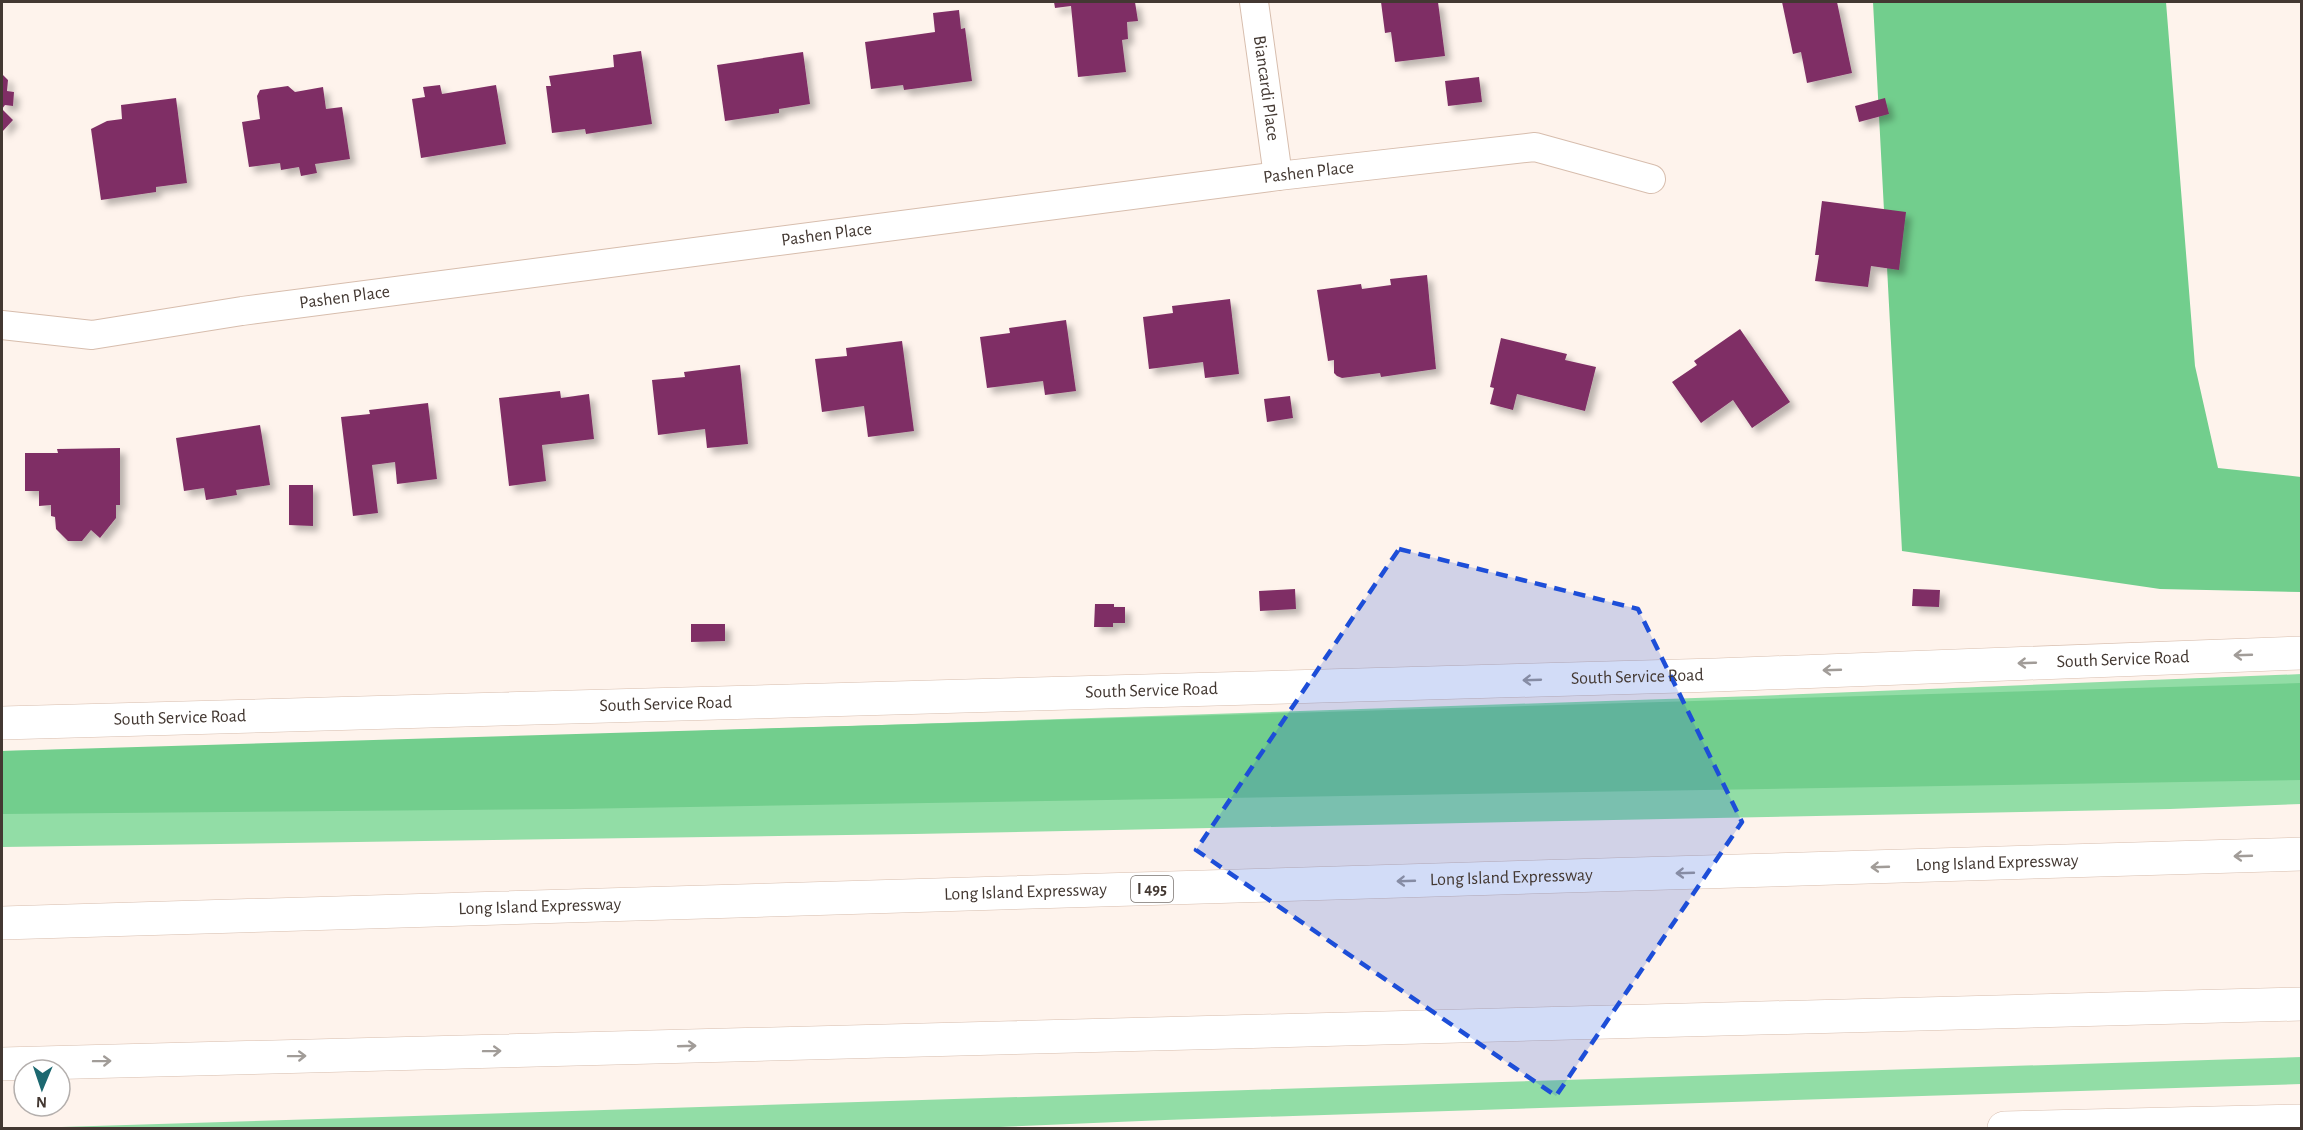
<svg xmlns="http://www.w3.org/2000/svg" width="2303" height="1130" font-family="'Alegreya Sans',sans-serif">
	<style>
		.green { fill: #92dda6 }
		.forest { fill: #72ce8d }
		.building { fill: #7f2f65; filter: url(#shadow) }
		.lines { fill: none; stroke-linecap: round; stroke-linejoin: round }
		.street-casing { stroke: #d7bdad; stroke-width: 30 }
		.secondary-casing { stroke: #d7bdad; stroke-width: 34 }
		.highway-casing { stroke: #d7bdad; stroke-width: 34 }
		.street { stroke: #fff; stroke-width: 28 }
		.secondary { stroke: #fff; stroke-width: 33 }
		.highway { stroke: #fff; stroke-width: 33 }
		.oneway { stroke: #a19c98 }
		.marked { fill: #1d4ed8; fill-opacity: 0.2; stroke: #1d4ed8; stroke-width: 4.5; stroke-dasharray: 12 8; stroke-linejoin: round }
		.labels { text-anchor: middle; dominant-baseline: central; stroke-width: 6; stroke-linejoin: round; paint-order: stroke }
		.shield { fill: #fff; stroke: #7b7470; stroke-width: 1.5 }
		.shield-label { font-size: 16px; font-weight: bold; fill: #433832 }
		.street-label { font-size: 18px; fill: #433832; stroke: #fff }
	</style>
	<defs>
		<filter id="shadow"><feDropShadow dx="5.5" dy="5.5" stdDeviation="3" flood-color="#0004"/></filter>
	</defs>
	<rect width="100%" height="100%" fill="#fef3ec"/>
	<!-- green -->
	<path class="green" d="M2302 674 2301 804 2170 809 914 834 2 847V751L275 745 1755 696Z
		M2302 1057 2301 1084 1165 1120 975 1128H29Z"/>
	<!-- forest -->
	<path class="forest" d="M1873 2H2166L2195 366 2218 468 2301 477V592L2160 589 1902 551Z
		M2301 683V780L570 809 2 814V751Z"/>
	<!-- building -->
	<path class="building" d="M1054 2H1135L1138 21 1127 22 1128 39 1122 40 1126 72 1078 77 1071 6 1055 8Z
		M1381 2H1438L1445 56 1395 62 1391 32 1385 33Z
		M1782 2H1837L1852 73 1807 83 1801 52 1793 54Z
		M959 10 961 29 965 28 972 81 904 90 903 85 871 89 865 42 935 32 933 13Z
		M641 51 652 124 586 134 585 129 552 133 546 86H551L549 76 614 67 613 55Z
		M803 52 810 104 779 109V113L725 121 717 65Z
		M2 74 8 80 7 91 14 92 13 106 5 105 2 109 13 120 2 132Z
		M1479 77 1482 102 1448 106 1445 81Z
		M440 85 442 94 496 85 506 144 421 158 412 99 425 97 423 87Z
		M288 86 295 92 323 87 326 109 342 107 350 159 315 164 317 173 301 176 299 167 281 170 280 163 249 167 242 122 260 119 257 96 260 90Z
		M176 98 187 183 156 187V192L101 200 91 129 107 121 122 119 121 105Z
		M1885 98 1889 114 1859 122 1855 106Z
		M1822 201 1906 212 1899 270 1871 266 1868 287 1815 281 1819 255H1815Z
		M1427 275 1436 369 1381 377 1380 373 1342 378 1337 376 1334 373V360L1328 361 1317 290 1361 284 1362 289 1391 285 1390 279Z
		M1230 299 1239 374 1205 378 1203 362 1149 369 1143 317 1173 313 1172 306Z
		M1066 320 1076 391 1045 395 1043 381 987 388 980 337 1010 333 1009 328Z
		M1740 329 1790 402 1752 428 1733 400 1701 423 1672 382 1697 365 1694 361Z
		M1501 338 1567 354 1565 360 1596 367 1585 411 1517 394 1513 410 1490 404 1494 388 1490 387Z
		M902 341 914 431 868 437 864 406 822 412 815 359 847 356 846 348Z
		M740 365 748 444 707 448 705 429 658 435 652 380 685 377 684 372Z
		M560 391 561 398 589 394 594 439 542 445 546 481 509 486 499 398Z
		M1290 396 1293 418 1267 422 1264 399Z
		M428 403 437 479 397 484 395 462 372 465 378 513 353 516 341 417 370 414 369 410Z
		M260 425 270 485 236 490 237 495 206 500 204 488 184 491 176 438Z
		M120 448V505H116V518L100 538 91 530 82 541H68L56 529 55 517 51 516V505L39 506V491H25V453H58L57 449Z
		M289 485H313V526L289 525Z
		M1295 589 1296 609 1260 611 1259 591Z
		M1913 589 1940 590 1939 607 1912 606Z
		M1095 604H1114V607H1125V623H1113V627H1094Z
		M691 624H725V641L691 642Z"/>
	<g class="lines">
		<!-- street casing -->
		<g class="street-casing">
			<g id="street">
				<path id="s1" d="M1254 2 1278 176"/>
				<path id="s2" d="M2 325 92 335 242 311 1278 176 1535 147 1651 179"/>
			</g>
		</g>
		<!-- secondary casing -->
		<g class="secondary-casing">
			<g id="secondary">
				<path id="s3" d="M2 723 1716 675 2302 653"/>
				<path d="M2004 1128 2302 1121"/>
			</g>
		</g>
		<!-- highway casing -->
		<g class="highway-casing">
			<g id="highway">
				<path id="s4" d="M2 923 2302 854"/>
				<path d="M2 1064 2302 1004"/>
			</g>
		</g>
		<!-- street -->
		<use href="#street" class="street"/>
		<!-- secondary -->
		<use href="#secondary" class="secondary"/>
		<!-- highway -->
		<use href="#highway" class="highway"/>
	</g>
	<!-- one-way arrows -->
	<defs><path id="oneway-shaft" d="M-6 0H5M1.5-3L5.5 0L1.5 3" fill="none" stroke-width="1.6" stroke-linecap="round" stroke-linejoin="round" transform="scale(1.5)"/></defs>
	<g class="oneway">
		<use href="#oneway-shaft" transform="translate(2243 655) rotate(178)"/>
		<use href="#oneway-shaft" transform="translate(2027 663) rotate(178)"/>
		<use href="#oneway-shaft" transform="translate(1832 670) rotate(178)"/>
		<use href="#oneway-shaft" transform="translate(1532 680) rotate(178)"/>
		<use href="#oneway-shaft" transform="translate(2243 856) rotate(178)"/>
		<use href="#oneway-shaft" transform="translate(1880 867) rotate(178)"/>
		<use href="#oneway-shaft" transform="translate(1685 873) rotate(178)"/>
		<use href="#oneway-shaft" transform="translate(1406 881) rotate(178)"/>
		<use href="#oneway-shaft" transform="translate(687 1046) rotate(-2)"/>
		<use href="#oneway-shaft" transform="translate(492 1051) rotate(-1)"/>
		<use href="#oneway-shaft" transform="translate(297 1056) rotate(-1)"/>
		<use href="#oneway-shaft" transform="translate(102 1061) rotate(-1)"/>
	</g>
	<!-- marked area -->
	<path class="marked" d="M1399 549 1638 609 1742 822 1556 1096 1196 850Z"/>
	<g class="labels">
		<!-- shield labels -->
		<rect class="shield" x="1131" y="876" width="42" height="26" rx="4.5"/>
		<g class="shield-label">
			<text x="1152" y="889">I 495</text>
		</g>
		<!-- street labels -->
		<g class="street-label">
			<text stroke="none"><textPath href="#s1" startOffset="87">Biancardi Place</textPath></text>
			<text stroke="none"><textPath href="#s2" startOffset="1318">Pashen Place</textPath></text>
			<text stroke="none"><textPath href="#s2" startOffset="832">Pashen Place</textPath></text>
			<text stroke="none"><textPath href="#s2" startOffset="346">Pashen Place</textPath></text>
			<text stroke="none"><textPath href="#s3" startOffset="2122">South Service Road</textPath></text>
			<text stroke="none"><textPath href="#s3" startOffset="1636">South Service Road</textPath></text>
			<text stroke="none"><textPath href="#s3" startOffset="1150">South Service Road</textPath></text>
			<text stroke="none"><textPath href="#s3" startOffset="664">South Service Road</textPath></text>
			<text stroke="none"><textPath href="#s3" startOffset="178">South Service Road</textPath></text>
			<text stroke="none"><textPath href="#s4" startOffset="1996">Long Island Expressway</textPath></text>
			<text stroke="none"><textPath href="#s4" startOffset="1510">Long Island Expressway</textPath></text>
			<text stroke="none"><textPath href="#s4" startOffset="1024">Long Island Expressway</textPath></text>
			<text stroke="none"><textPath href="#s4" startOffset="538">Long Island Expressway</textPath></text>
		</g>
	</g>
	<!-- border -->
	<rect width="2303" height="1130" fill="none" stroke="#433832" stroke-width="6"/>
	<!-- north arrow -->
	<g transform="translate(42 1088) rotate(182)"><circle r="28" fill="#ffffff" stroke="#b4afad" stroke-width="1.5"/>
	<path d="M0-4.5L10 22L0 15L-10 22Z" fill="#1c6870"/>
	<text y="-9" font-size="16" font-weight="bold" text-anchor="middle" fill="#433832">N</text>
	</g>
</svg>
